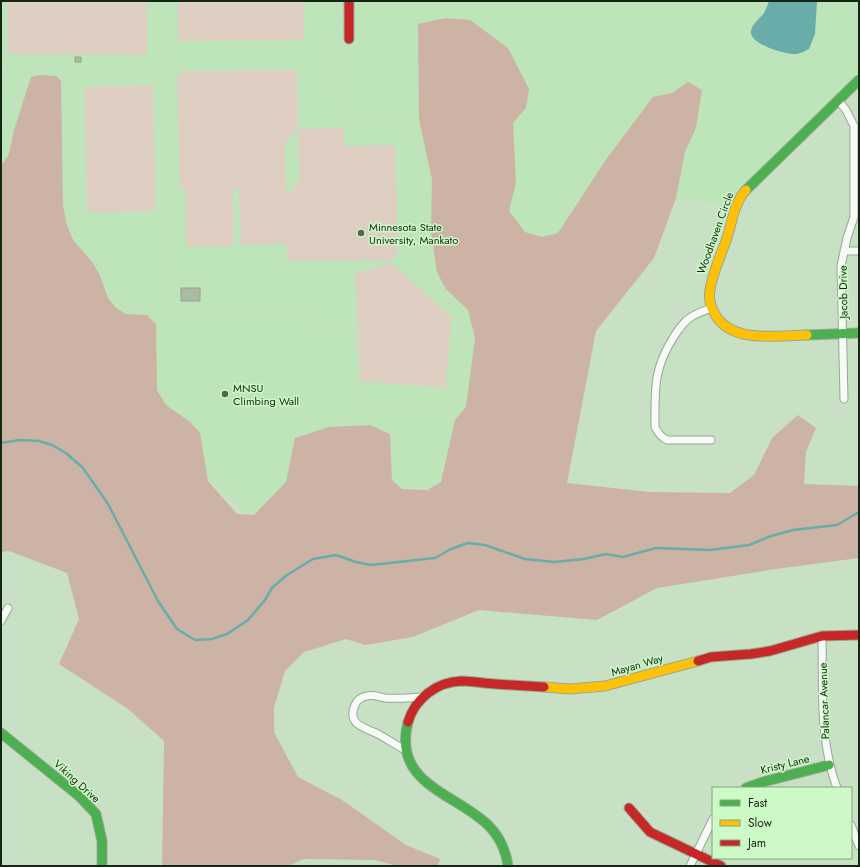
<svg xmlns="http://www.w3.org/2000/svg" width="860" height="867" font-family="Jost,sans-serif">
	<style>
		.built { fill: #bee4b9 }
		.green { fill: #dfcfc2; fill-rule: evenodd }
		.forest { fill: #cdb3a5 }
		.water { fill: #68ada9 }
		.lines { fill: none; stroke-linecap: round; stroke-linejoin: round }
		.stream { stroke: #68ada9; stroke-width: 2.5 }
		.building { fill: #acbba3; stroke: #94a28b }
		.street-casing { stroke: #96a994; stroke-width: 9 }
		.fast-casing { stroke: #96a994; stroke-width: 11 }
		.slow-casing { stroke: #96a994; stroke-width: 11 }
		.jam-casing { stroke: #96a994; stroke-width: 11 }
		.path { stroke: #cbd3cb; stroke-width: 1.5; stroke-dasharray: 2 3; stroke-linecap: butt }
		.street { stroke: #f7faf6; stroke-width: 7 }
		.fast { stroke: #4caf50; stroke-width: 9 }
		.slow { stroke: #ffc107; stroke-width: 9 }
		.jam { stroke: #c62828; stroke-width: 9 }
		.poi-dot { fill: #546752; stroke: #cdf9c7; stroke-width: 1.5 }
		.labels { text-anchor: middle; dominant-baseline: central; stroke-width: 3; stroke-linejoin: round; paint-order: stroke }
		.poi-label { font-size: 11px; fill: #162614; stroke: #cdf9c7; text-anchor: start }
		.street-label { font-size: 11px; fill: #162614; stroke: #cdf9c7 }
	</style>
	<rect width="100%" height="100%" fill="#c8e1c5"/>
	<!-- built -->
	<path class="built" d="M1 1H859V80L735 208 676 198 654 258 596 331 567 483 392 487 247 514 191 460 1 194Z"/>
	<!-- green -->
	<path class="green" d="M8 1H147V55L8 54Z
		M178 1H304V40L178 41Z
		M297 70 298 129 343 128 344 146 395 145 398 253 393 260 287 261V244L241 245 239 188 233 189 234 246 186 247 185 189H180L177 76 183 71ZM298 129 299 181 286 196 285 143Z
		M153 85 156 211 87 213 84 87Z
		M390 262 452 317 445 388 360 381 355 274Z"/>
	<!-- forest -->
	<path class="forest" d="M446 18 470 20 508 48 529 89 526 108 513 123 516 183 509 211 525 232 542 237 558 233 605 161 653 97 672 93 688 82 702 90 696 128 685 152 676 198 654 258 596 331 567 483 650 492 730 493 754 475 772 438 798 415 816 428 806 452 804 484 859 486V558L776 569 657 588 597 620 479 610 413 637 365 645 346 639 304 652 285 671 274 708V732L298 777 342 800 406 845 440 859 438 866H397L375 860 304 859 288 866H162L164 741 128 709 59 664 79 619 67 573 9 551 1 552V166L9 154 14 130 31 77 39 75 57 76 61 81 63 205 66 222 73 240 93 263 100 276 108 298 116 308 126 314 147 315 156 324 157 390 166 405 190 422 200 433 208 481 237 514 254 515 286 482 295 438 329 427 370 425 390 434 392 480 402 489 427 490 441 482 455 420 466 407 475 338 468 310 445 288 437 272 431 232 432 179 419 120 418 24Z"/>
	<!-- water -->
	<path class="water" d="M769 1H817L815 34 809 49C805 51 802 53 797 54 787 55 752 45 751 33 750 25 760 19 764 13 766 9 768 5 769 1Z"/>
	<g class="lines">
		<!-- stream -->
		<path class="stream" d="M1 443 20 440 39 441 52 445 66 453 83 468 108 504 158 601 177 629 195 640 212 639 227 634 248 620 265 600 272 588 287 575 313 559 336 555 356 562 371 565 435 558 451 549 468 543 485 545 525 559 554 562 584 559 606 554 623 557 656 548 710 550 749 545 771 536 793 530 837 525 859 512"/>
	</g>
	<!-- building -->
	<path class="building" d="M75 57H81V62H75Z
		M181 288H200V301H181Z"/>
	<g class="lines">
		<!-- street casing -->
		<g class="street-casing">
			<path id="street" d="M838 100 846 110 854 126V217L847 238 841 266 844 399
				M844 251H859
				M711 308C704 311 697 313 691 317 683 322 678 330 673 338 653 370 655 390 655 427 658 433 661 437 667 440H711
				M1 621 8 608
				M822 636C823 687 819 740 837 788
				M405 750C396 745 387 739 378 734 366 728 346 725 355 705 357 700 361 697 367 696 373 694 379 697 385 698 397 699 410 698 422 697
				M851 825 859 846
				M690 866 713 819"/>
		</g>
		<!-- fast casing -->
		<g class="fast-casing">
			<path id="fast" d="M746 190 859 80
				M807 335 859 333
				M408 722C392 784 455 793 488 825 499 836 506 851 508 866
				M1 733 79 796 96 814 102 841V866
				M746 788 763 782 829 765"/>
		</g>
		<!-- slow casing -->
		<g class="slow-casing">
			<path id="slow" d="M746 190C732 205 732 228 724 246 719 260 712 275 710 290 708 299 711 308 716 316 734 344 778 335 807 335
				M544 687 570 689 605 686 698 661"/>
		</g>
		<!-- jam casing -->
		<g class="jam-casing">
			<path id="jam" d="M349 1V39
				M698 661 711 657 751 654 770 651 822 636 859 635
				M408 722C415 699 436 682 461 681 472 681 483 683 495 684 511 685 528 686 544 687
				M629 808 650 832 721 866"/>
		</g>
		<!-- path -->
		<path class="path" d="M166 1 173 317
			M1 65 52 66 64 68H167
			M64 68 67 208 77 238 93 259 102 274 111 294 122 305 134 309 150 307 153 313 164 316 322 320 355 335 356 388 368 406 404 414 440 413 455 402 462 333 455 311 436 291 430 272 423 229 424 193 419 153 408 123 385 114 362 118 347 112 336 95 337 1
			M1 156 3 154 6 125 27 66"/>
		<!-- street -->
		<use href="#street" class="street"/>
		<!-- fast -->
		<use href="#fast" class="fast"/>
		<!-- slow -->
		<use href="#slow" class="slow"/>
		<!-- jam -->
		<use href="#jam" class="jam"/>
	</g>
	<!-- markers -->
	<g class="poi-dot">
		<circle cx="361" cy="233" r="4"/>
		<circle cx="225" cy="394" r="4"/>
	</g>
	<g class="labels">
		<!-- poi labels -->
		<g class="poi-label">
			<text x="369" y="227">Minnesota State<tspan x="369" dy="13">University, Mankato</tspan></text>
			<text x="233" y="388">MNSU<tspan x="233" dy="13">Climbing Wall</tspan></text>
		</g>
		<!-- street labels -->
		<g class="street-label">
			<text transform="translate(715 233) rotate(-70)">Woodhaven Circle</text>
			<text transform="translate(843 292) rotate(-91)">Jacob Drive</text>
			<text transform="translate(637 665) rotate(-16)">Mayan Way</text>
			<text transform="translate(824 701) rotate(-92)">Palancar Avenue</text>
			<text transform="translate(785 764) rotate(-14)">Kristy Lane</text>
			<text transform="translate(77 781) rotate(42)">Viking Drive</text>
		</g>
	</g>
	<!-- border -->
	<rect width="860" height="867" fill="none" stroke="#162614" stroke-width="4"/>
	<!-- legend -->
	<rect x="712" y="787" width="140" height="72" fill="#cdf9c7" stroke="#84a57f"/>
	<rect x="720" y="800" width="20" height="6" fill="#4caf50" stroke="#84a57f"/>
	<text x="748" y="807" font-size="12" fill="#162614">Fast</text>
	<rect x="720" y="820" width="20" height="6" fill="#ffc107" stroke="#84a57f"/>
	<text x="748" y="827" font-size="12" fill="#162614">Slow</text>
	<rect x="720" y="840" width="20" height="6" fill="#c62828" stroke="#84a57f"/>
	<text x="748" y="847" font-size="12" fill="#162614">Jam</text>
</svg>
